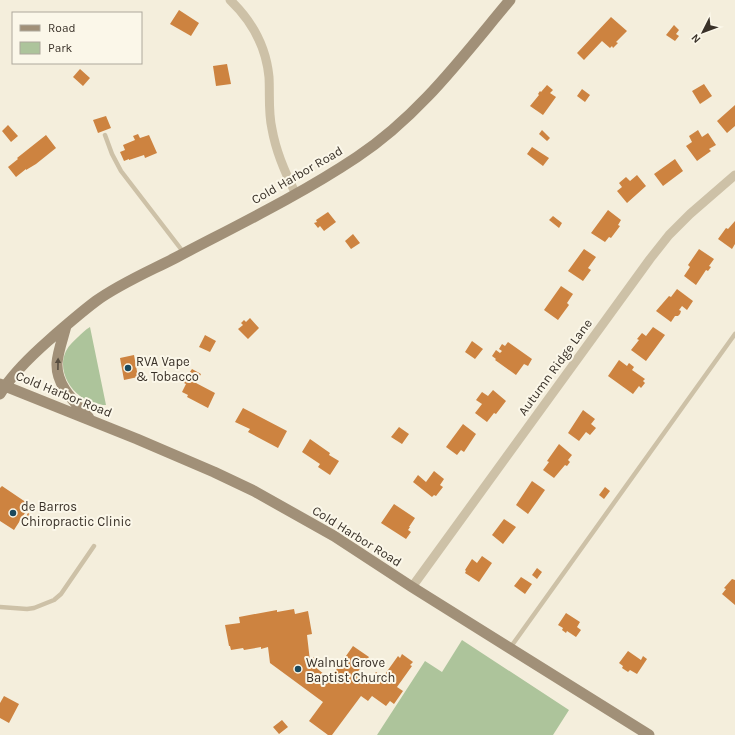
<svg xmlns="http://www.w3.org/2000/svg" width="735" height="735" font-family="Karla,sans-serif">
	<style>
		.green { fill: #adc49b }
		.building { fill: #cd8340 }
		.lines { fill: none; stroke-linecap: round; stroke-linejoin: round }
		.service { stroke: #cdc1a7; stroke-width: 4.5 }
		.minor { stroke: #cdc1a7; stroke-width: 9 }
		.secondary { stroke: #a19078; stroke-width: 11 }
		.oneway { fill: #584e40 }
		.poi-dot { fill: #1b495d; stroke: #fbf7e9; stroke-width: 1.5 }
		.labels { text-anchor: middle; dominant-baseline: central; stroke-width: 4; stroke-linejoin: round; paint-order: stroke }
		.street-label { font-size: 13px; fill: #393128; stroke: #fbf7e9 }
		.poi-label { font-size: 13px; fill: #393128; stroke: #fbf7e9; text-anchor: start }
	</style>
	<rect width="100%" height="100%" fill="#f4eedc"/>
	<!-- green -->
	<path class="green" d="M90 327 106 405H103C96 403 86 401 80 396 67 386 58 367 66 351 69 345 74 341 78 337 82 333 85 330 90 327Z
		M462 640 569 710 553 735H377L425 661 442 672Z"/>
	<!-- building -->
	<path class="building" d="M179 10 199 23 191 36 170 24Z
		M611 17 627 31 616 42 618 43 613 48 612 46 610 48 602 41 584 60 577 53Z
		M674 25 679 30 676 34 679 36 675 41 666 35Z
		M227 64 231 84 216 86 213 66Z
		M80 69 90 78 83 86 73 77Z
		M704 84 712 96 700 104 692 91Z
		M547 85 553 90 550 93 556 97 543 115 530 106 539 95 538 94 540 91 541 92Z
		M582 89 590 95 585 102 577 96Z
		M735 105V126L727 133 717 121Z
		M106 116 111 128 98 133 93 120Z
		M8 125 18 136 11 142 2 131Z
		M542 130 550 138 547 141 539 134Z
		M698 130 702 137 708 133 716 145 709 149 711 151 697 161 686 146 692 142 689 136Z
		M138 134 140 138 149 135 157 153 145 158 144 155 129 160V159L124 161 120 152 125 150 123 145 135 140 133 136Z
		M46 135 56 148 36 164 26 170V169L16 177 8 167 18 159 17 158Z
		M532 147 549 158 543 166 527 154Z
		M675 159 683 171 663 186 654 174Z
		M637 175 646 186 627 203 617 191 622 187 619 183 626 177 630 181Z
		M608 210 621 220 618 225 620 226 611 238 609 237 605 242 591 233Z
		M328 212 336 222 324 231 320 226 318 228 314 223 317 222 316 220Z
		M553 216 562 223 559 228 549 220Z
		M735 221V244L732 249 718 239 726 228 728 229Z
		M353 234 360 243 351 249 345 241Z
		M584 249 596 257 588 268 591 270 583 281 568 271Z
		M699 249 714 259 709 266 711 267 708 271 706 270 696 285 684 276 690 267 688 265Z
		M561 286 573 294 567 303 569 305 558 320 544 310Z
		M677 289 693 301 687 310 682 306 679 310 681 311 680 314 678 316H675L671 322 656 311 669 296 671 297Z
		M250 318 259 328 248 339 238 329 243 325 241 323 244 320 246 322Z
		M653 327 665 335 646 361 631 350 639 340 637 339 642 333 646 336Z
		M205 335 216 341 210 352 199 347Z
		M472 341 483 349 475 359 465 352Z
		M508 342 532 359 528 366 524 364 516 375 495 360 496 359 492 356 496 350 500 353 502 351 499 349 502 344 505 346Z
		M134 355 138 377 124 380 120 358Z
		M619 360 627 366 629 363 634 367 632 370 645 379 643 381 645 383 641 388 639 386 633 394 608 376Z
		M192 369 201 374 196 383 215 393 208 408 187 397 188 395 182 392 186 384 184 383 186 380 188 381 192 373 190 372Z
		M493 390 506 401 496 414 494 413 487 422 475 413 482 404 476 400 482 392 488 396Z
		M243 408 287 431 278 448 248 432 250 429 235 422Z
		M583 410 595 419 591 424 596 428 590 435 586 432 579 441 568 433Z
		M463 424 476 434 464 452 461 450 457 455 446 447Z
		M399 427 409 434 402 444 391 437Z
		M310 439 330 453 329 455 339 461 330 475 318 467 320 464 302 452Z
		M559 444 572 455 568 460 570 462 567 466 565 465 554 478 543 470 549 462 547 461Z
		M434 471 444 479 440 485 443 487 436 496 434 495 432 497 413 482 418 475 426 482Z
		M532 481 545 490 528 514 516 505Z
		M2 486 30 505 14 530 0 521V488Z
		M605 487 610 491 604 499 599 495Z
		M394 504 415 518 409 527H410L408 530 411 532 406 539 381 523Z
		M28 513 33 516 29 520 25 518Z
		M504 519 516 527 503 544 492 535Z
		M482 556 492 563 479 582 465 573 466 571 465 570 472 559 477 563Z
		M537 568 542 572 537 579 532 575Z
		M521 577 532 584 525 594 514 586Z
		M732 579 735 580V605L722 594 726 589 724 588Z
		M294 609 295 614 308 611 312 634 307 635 310 661 313 657 318 661 314 666 336 684 341 678 334 673 353 646 369 657 356 674 368 683 376 672 383 677 398 656 400 658 402 654 413 662 410 665 412 666 397 687 403 691 394 704 390 701 386 706 372 696 368 701 361 696 332 735H328L309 721 323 702 270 663 268 647 261 649V647L244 650 243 648 231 650 230 646H229L225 625 240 623 239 617 277 610V612Z
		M566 613 580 622 577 627 581 630 576 637 567 631 566 633 562 630 563 628 558 625Z
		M628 651 641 660 643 656 647 659 637 674 630 670 628 672 622 668 623 666 619 663Z
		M4 696 19 704 9 723 0 718V703Z
		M282 720 288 727 279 734 273 727Z"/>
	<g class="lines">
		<!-- service -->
		<path class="service" d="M105 135 112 154 121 171 184 253
			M0 607 27 609 34 608 54 600 61 594 94 546
			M510 648 735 334"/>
		<!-- minor -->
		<path class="minor" d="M230 0C252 21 266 46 269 77 270 94 268 112 272 129 276 152 285 173 296 194
			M412 587 650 259 669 235 690 214 735 175"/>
		<!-- secondary -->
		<path class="secondary" d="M66 326C63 338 58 351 57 363 56 386 75 402 89 418
			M0 384 137 439 214 472 254 491 334 536 412 587 649 735
			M0 394C12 374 31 356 48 341 64 327 80 313 96 301 121 283 150 271 177 257 238 225 300 195 357 157 419 116 463 56 510 0"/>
	</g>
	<!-- one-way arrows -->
	<defs><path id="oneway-solid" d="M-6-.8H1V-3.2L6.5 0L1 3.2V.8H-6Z"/></defs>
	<use class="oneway" href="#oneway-solid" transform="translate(58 364) rotate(-89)"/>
	<!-- markers -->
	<g class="poi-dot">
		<circle cx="128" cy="368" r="4"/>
		<circle cx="13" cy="513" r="4"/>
		<circle cx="298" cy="669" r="4"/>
	</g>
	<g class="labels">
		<!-- street labels -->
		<g class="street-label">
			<text transform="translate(297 175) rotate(-30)">Cold Harbor Road</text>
			<text transform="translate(555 367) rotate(-54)">Autumn Ridge Lane</text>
			<text transform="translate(64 394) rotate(22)">Cold Harbor Road</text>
			<text transform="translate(357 536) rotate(32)">Cold Harbor Road</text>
		</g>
		<!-- poi labels -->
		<g class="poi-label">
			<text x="136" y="361">RVA Vape<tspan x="136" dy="15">&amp; Tobacco</tspan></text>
			<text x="21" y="506">de Barros<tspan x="21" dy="15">Chiropractic Clinic</tspan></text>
			<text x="306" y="662">Walnut Grove<tspan x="306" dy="15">Baptist Church</tspan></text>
		</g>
	</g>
	<!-- legend -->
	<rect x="12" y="12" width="130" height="52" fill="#fbf7e9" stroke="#ada89c"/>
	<rect x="20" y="25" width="20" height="6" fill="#a19078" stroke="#ada89c"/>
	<text x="48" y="32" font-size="12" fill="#393128">Road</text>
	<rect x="20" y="42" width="20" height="12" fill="#adc49b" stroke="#ada89c"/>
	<text x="48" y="52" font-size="12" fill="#393128">Park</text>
	<!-- north arrow -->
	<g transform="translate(703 32) rotate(228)" stroke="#fbf7e9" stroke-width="3" paint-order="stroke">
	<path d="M0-3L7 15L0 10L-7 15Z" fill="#393128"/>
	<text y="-6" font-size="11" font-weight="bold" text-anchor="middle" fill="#393128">N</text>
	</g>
</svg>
